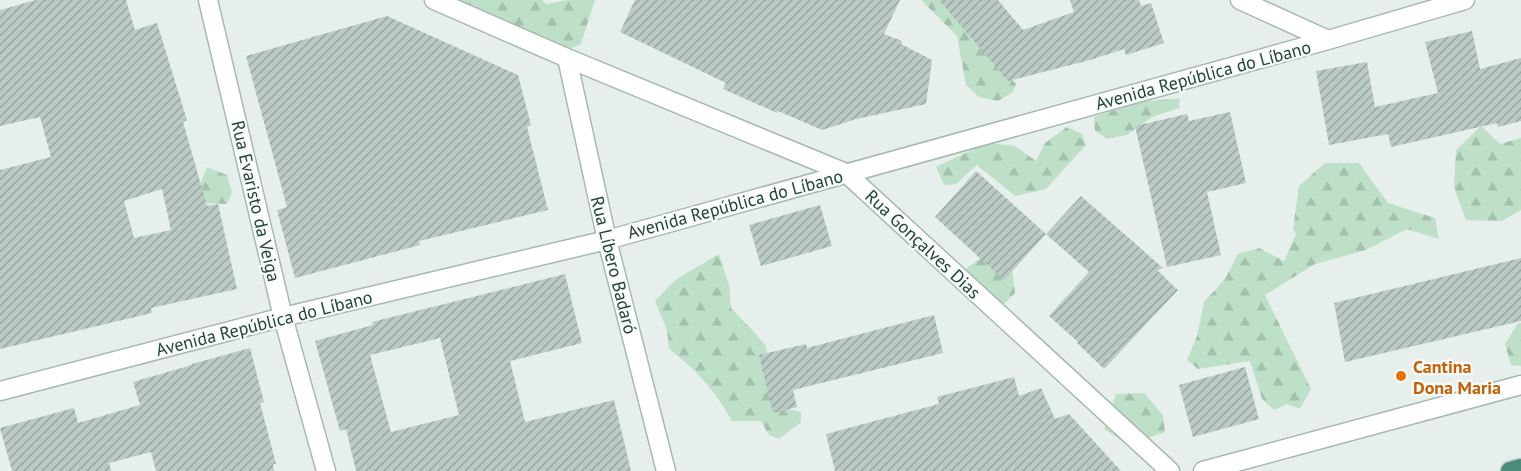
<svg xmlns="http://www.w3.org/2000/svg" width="1521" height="471" font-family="'PT Sans',sans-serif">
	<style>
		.forest { fill: url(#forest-firs) }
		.building { fill: url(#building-hatch); fill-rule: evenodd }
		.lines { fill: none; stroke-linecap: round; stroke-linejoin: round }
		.minor-casing { stroke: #a8b8b2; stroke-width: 21 }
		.tertiary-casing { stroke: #a8b8b2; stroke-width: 21 }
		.trunk-casing { stroke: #c2cac8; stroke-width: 21 }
		.minor { stroke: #fff; stroke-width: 18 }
		.tertiary { stroke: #fff; stroke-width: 18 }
		.trunk { stroke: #4c8a7c; stroke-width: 18 }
		.food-dot { fill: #e8710a; stroke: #f7fbf9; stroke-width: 2 }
		.labels { text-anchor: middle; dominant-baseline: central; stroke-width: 4.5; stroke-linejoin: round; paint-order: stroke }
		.street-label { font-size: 18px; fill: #24423a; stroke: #f7fbf9 }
		.food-label { font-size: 18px; font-weight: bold; fill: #c56008; stroke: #f7fbf9; text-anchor: start }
	</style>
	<defs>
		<pattern id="forest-firs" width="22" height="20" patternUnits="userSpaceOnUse" patternTransform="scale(1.5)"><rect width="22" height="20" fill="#bfe0c8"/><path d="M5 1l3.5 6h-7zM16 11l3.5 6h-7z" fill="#a4c1ad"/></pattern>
		<pattern id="building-hatch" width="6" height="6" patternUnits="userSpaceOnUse" patternTransform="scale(1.5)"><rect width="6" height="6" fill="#bbcac4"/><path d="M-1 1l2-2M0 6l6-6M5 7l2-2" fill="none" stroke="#98a6a0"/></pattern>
	</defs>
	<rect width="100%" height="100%" fill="#e6efeb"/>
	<!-- forest -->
	<path class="forest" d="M454 0H542L547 4 568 0H595L581 44 568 50Z
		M921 0H951L945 7 1016 84 1013 92 998 101 979 97 966 85 957 36Z
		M1180 98 1179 108 1152 117 1127 135 1107 139 1095 131 1094 117 1139 102Z
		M1481 126 1500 144 1521 138V210L1502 221 1466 220 1454 187 1456 150Z
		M1067 127 1082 134 1086 145 1046 189 1015 196 977 165 956 184 944 185 936 167 986 143 1015 146 1036 161 1045 143Z
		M1325 163H1359L1388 203 1435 218 1439 239 1407 229 1366 250 1315 264 1265 295 1311 389 1300 409 1287 404 1274 410 1262 399 1250 361 1198 369 1187 360 1197 336 1204 302 1225 279 1238 254 1259 248 1284 261 1296 234 1293 229 1299 186Z
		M207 167 227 175 232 192 227 204 203 203 179 188 201 182Z
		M989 253 1011 261 1015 293 1001 307 979 308 960 291 968 267Z
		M719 254 729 285 731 308 755 333 766 346 778 407 801 412V422L779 439 769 435 761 421H732C716 392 696 369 669 349L667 330 655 301 675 280Z
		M1518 323H1521V366L1511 365 1505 344Z
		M1144 393 1163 415 1165 432 1129 445 1104 429 1116 394Z"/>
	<!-- building -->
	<path class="building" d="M36 0H126L135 30 157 23 187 120 183 122 207 206 218 204 237 289 151 308 152 313 0 349V170L51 157 40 117 0 126V10ZM162 189 171 230 134 238 124 201Z
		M635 0H900L884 34 902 41 901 44 932 60 926 104 856 119 822 130 778 111 777 113 723 89 726 83 620 32Z
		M939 0H998L1023 30 1074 12 1070 0H1139L1141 6 1151 3 1164 43 1126 55 1124 49 1090 60 1008 81Z
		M387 16 518 75 531 125 527 127 548 210 419 241 420 245 295 278 277 210 287 207 246 56Z
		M1472 31 1480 69 1521 58V121L1498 127 1497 123 1391 147 1388 134 1329 145 1316 71 1367 62 1375 107 1438 93 1425 42Z
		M1230 112 1246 183 1207 192 1221 255 1167 267 1135 126 1187 114 1189 121Z
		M976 171 1046 234 1004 280 935 217Z
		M1081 196 1163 268 1157 270 1178 290 1104 369 1077 343 1078 342 1049 316 1089 272 1046 234Z
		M820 205 832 246 761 266 749 225Z
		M1521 258V321L1345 362 1334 303Z
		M565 274 582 343 510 361 525 422 614 400 631 471H356L346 429 340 431 315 341 373 325 372 322ZM440 338 459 415 391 432 370 355Z
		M934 315 943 353 793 390 797 407 773 413 759 355 806 344 807 348Z
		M250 348 264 402 260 403 276 464H273L274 471H156L151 452 109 463 111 471H12L0 428 74 408 78 423 140 405 133 382 192 365V364Z
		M1245 367 1259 419 1193 437 1179 385Z
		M1014 377 1019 396 1041 388 1055 419 1069 414 1121 471H835L826 434 939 404 937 397Z"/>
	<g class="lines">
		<!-- minor casing -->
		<g class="minor-casing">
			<path id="minor" d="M208 0 283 317 326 471
				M434 0 567 58 846 173 1170 471
				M1240 0 1328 40
				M567 58 607 240 666 471
				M0 391 283 317 607 240 1328 40 1465 0"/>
		</g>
		<!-- tertiary casing -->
		<g class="tertiary-casing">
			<path id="tertiary" d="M1203 471 1521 385"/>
		</g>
		<!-- trunk casing -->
		<g class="trunk-casing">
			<path id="trunk" d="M1510 471 1521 468"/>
		</g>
		<!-- minor -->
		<use href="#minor" class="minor"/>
		<!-- tertiary -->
		<use href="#tertiary" class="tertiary"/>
		<!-- trunk -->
		<use href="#trunk" class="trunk"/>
	</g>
	<!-- markers -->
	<circle class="food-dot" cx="1401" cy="376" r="6"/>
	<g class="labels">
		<!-- street labels -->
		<g class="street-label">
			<text transform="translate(1203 75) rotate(-15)">Avenida República do Líbano</text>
			<text transform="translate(256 201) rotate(77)">Rua Evaristo da Veiga</text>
			<text transform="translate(735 204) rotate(-15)">Avenida República do Líbano</text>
			<text transform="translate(923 244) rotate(43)">Rua Gonçalves Dias</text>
			<text transform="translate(614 265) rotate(76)">Rua Líbero Badaró</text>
			<text transform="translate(264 323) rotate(-14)">Avenida República do Líbano</text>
		</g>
		<!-- food labels -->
		<g class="food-label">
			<text x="1413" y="366">Cantina<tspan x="1413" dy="21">Dona Maria</tspan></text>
		</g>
	</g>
</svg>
